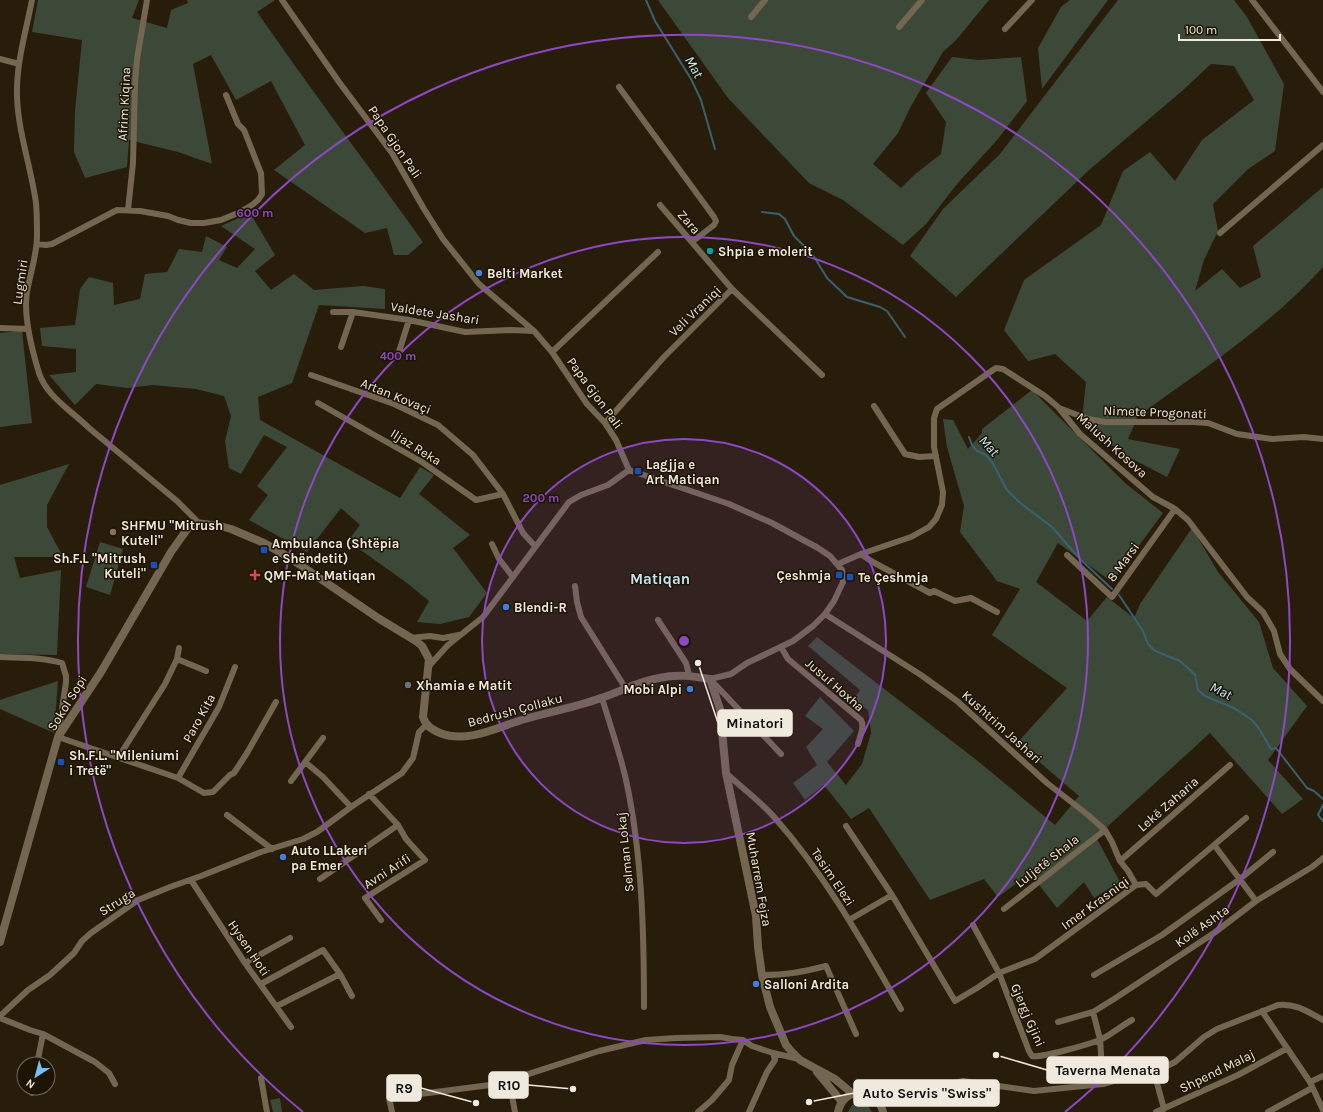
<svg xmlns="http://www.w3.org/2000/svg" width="1323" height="1112" font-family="Karla,sans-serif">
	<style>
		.green { fill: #3c4939 }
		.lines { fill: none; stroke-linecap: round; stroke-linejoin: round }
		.stream { stroke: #396172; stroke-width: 2 }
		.minor { stroke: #746752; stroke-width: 6 }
		.tertiary { stroke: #746752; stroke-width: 8 }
		.ring { fill: none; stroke: #8d48c4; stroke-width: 2 }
		.culture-dot { fill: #0f9aa8; stroke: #1e1403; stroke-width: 1.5 }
		.shop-dot { fill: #3f7fe0; stroke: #1e1403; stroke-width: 1.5 }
		.transit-dot { fill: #1a4fb4; stroke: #1e1403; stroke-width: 1.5 }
		.education-dot { fill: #8d6e63; stroke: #1e1403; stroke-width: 1.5 }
		.health-dot { fill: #e0444e; stroke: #1e1403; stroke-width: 1.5 }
		.worship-dot { fill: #6b7280; stroke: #1e1403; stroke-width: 1.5 }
		.labels { text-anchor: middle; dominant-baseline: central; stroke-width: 3; stroke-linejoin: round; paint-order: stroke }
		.street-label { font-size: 13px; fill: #f0e9dd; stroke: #1e1403 }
		.poi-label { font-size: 13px; font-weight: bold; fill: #f0e9dd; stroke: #1e1403; text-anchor: start }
		.water-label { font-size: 14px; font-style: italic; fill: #c2ebfe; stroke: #1e1403 }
		.quarter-label { font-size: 15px; font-weight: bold; fill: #c8e2f7; stroke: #1e1403 }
		.centre { fill: #8d48c4; stroke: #1e1403; stroke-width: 2 }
		.ring-label { font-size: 12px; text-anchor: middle; font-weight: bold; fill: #8d48c4; stroke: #1e1403; stroke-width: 3; stroke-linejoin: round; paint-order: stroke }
		.leader { fill: none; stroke: #f0e9dd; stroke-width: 1.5 }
		.callout-dot { fill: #f0e9dd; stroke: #1e1403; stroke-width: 1.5 }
		.callout { fill: #f0e9dd; stroke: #f0e9dd; stroke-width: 1.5 }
		.callout-label { font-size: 14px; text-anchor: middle; font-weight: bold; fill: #111 }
	</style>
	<rect width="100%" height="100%" fill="#281d0b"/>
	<!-- green -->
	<path class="green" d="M38 0H139L132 18 167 28 171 10 188 3 187 0H275L257 12C311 90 368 165 423 242L408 255H394L387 228 365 233 274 170 305 145 271 81 236 100 211 55 193 64 212 164 178 152 129 140 127 167 85 178 74 152 75 111 82 40 32 32Z
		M658 0H989L957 39 943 52 911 106 898 133 873 164 901 188 914 175 941 154 946 122 926 93 952 57 978 60 1021 57 1027 101 998 139 957 184 926 224 903 245 843 200 809 183 728 98Z
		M1070 0H1108L1042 89 1038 48 1061 7Z
		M1118 0H1234L1247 17 1284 84 1275 151 1248 169 1213 204 1218 231 1204 260 1195 291 1222 269 1240 288 1261 277 1253 246 1323 187V267C1270 326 1202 370 1138 416L1128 439 1180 449 1167 477 1121 453 1082 419 1086 382 1055 354 1028 361 1004 330 1024 280 1101 225 1123 171 1150 152 1175 181 1202 140 1254 100 1234 66 1211 64 1182 91 1089 170 956 297 910 256 943 209 1000 154Z
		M250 213 275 255 255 271 271 290 294 274 314 290 363 286 385 289V309L319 305 292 383 258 397 260 420 400 498 420 467 434 475 419 494 470 535 453 548 487 593 469 617 440 624 417 622 429 601 407 583 348 541 360 525 341 508 307 552 249 520 268 495 257 486 287 447 264 435 241 474 229 468 225 441 231 416 224 396 196 389 153 385 127 388 96 384 75 405 49 375 76 372V349L42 346 40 328 75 325 80 289 89 277 113 283 114 305 140 299 145 274 167 272 179 249 202 252 206 236 227 247 219 260 237 268 255 249 221 226Z
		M22 331 32 423 0 427V333Z
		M1032 390 1125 483 1163 513 1112 582 1058 543 1036 582 1087 621 1107 597 1134 618 1140 604 1192 528 1218 572 1259 622 1273 668 1307 706 1268 760 1303 799 1282 814 1210 733 1096 837 1120 882 1094 898 1084 882 1057 908 1030 873 998 897 984 879 930 900 869 808 851 819 824 785 805 800 793 783 817 765 806 747 823 729 805 716 820 697 854 731 827 762 846 785 862 764 871 733 868 710 853 700 860 690 808 646 817 637 979 762 1055 825 1079 796 1017 743 1067 688 992 635 1020 589 997 581 960 532 964 506 947 447 943 419 953 420 968 449 982 433V429Z
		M69 464 47 505V527L63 557H14L20 578 61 570 57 655 0 654V485Z
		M100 542 123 549 110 595 86 587Z
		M58 681 54 733 0 709V700Z
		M280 1098 282 1112H273L270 1100Z
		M860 1102 867 1104 872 1112H848L852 1105Z"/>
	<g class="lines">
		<!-- stream -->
		<path class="stream" d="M646 0 655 21 691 79 701 100 715 149
			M762 212 779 214 785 219 794 236 813 255 827 278 847 297 880 307 887 311 905 337
			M969 437 972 445 977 451 986 455 992 462 1007 490 1019 502 1052 527 1080 559 1112 589
			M1119 595 1143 631 1148 644 1155 651 1180 661 1188 668 1195 675 1198 690 1205 696 1234 708 1252 720 1258 727 1271 749 1276 748 1307 788 1314 791 1323 799
			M1323 805 1318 815 1323 821"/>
		<!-- minor -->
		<path class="minor" d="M32 0C26 31 16 64 17 96 18 132 31 167 36 203 37 214 37 225 37 236 37 255 30 274 27 292 23 316 32 350 39 373 47 397 72 411 89 428L177 501 196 520 195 523
			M282 0 339 82 392 153 424 209 443 239 479 284 534 331 552 352 587 404 605 423 616 440 629 470 729 504 772 523 818 548 830 556 842 570 843 582 834 601 825 614 813 626 793 641 747 663 731 674 710 679 781 754
			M1252 0 1323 92
			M751 17 765 0
			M899 27 922 0
			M1005 29 1032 0
			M0 59 19 64
			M619 87 714 217 716 221 714 225 692 242
			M660 205 732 289 822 375
			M128 210 133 163 135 84 137 59 147 0
			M1220 233 1323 145
			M37 244 46 245 52 244 117 210 140 211 168 216 178 220 191 223H204L221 220 238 213 252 205 258 200 262 194 261 173 244 130 238 124 226 95
			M333 312H353L409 320 465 332 511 330 534 331
			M0 328 28 329
			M341 347 353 312
			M552 352 658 252
			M398 355 409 320
			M311 375 394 404 438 425 473 455 503 494 523 533 535 546
			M318 403 422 462 476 500 503 494
			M874 406 905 454 919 457 936 456
			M1059 408 1088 419 1105 422H1192L1208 423 1237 434 1272 439 1304 437 1323 439
			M605 423 664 357 732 289
			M492 544 499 559 513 577
			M861 554 871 561 930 593 934 591 955 601 971 598 997 612
			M1067 555 1112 597 1175 509
			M838 564 861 554 911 537 929 527 936 519 942 505 943 492 934 447V418L937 409 993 370 996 368 1003 369 1045 396 1058 407 1080 434 1153 497 1175 509 1188 520 1247 597 1263 612 1274 631 1280 654 1290 669 1323 701
			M575 586 577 602 581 617 626 689
			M825 614 921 675 957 701 1047 783 1088 815 1105 830 1112 842 1120 861 1128 871 1136 885
			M658 620 686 663 689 675
			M410 638 430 636 443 638 459 635
			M781 647 788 659 861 720C865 727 860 736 858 744
			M0 657C21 658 42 657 62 663L66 676V682L58 737 178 778 204 793 213 792 230 775 234 773 247 753 276 702
			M177 659 206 671
			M429 666 448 645 483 617 569 502 581 495 608 485 629 470
			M602 698C610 725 620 753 626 780 642 853 644 932 644 1007
			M118 758 165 684 177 659 179 648
			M305 762 323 777 351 807
			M726 773C742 788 761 802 775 818 826 876 863 943 901 1009
			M178 778 219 707 235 667
			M291 781 323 738
			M369 794 398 825 406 839 425 860 365 898 381 920
			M227 815 272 849
			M846 826 892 895 955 1001 977 988 999 973 1035 959 1136 885 1146 884 1156 894 1246 818
			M1215 846 1256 901
			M1120 861 1230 765
			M320 879 398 825
			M191 880 245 963 291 1027
			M1004 909 1105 830
			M849 920 892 895
			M973 925 999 973 1029 1051 1032 1056C1042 1058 1089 1044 1100 1040 1111 1035 1121 1026 1132 1020
			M245 963 290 938
			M762 975C787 975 802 972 826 966L856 1034
			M1094 975 1162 935 1240 879 1273 852
			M261 984 323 950 340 974 352 996
			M277 1006 340 974
			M1262 1011 1310 1082 1323 1110
			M1093 1012 1100 1039 1103 1084
			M0 1016 28 990 50 975 74 953 82 941 91 933 138 900 170 887 201 876 261 852 303 839 317 832 351 807 402 773 413 758 419 732 426 725
			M0 1018 30 1030 43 1034 95 1062 109 1073 115 1084
			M1058 1022 1093 1012 1114 999 1214 933 1256 901 1312 867 1323 858
			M37 1064 43 1034
			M1154 1072 1164 1109
			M261 1078 267 1112
			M509 1080 515 1112
			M1310 1082 1323 1076
			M32 1093 33 1088
			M877 1100 886 1096 904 1094 963 1081 1034 1091 1103 1084 1138 1074 1154 1072 1163 1068 1175 1062 1204 1037 1217 1029 1278 1005C1296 1003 1308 1012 1323 1020
			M392 1112 389 1098 498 1084 599 1051 646 1040 676 1038 720 1037 732 1039 743 1040 752 1046 773 1053
			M698 1112 712 1100 729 1080 732 1065 743 1040
			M749 1112 767 1072 775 1060 773 1053 799 1059
			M1156 1112 1238 1075 1286 1049
			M1268 1112 1312 1088"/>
		<!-- tertiary -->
		<path class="tertiary" d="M0 942 58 737 101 672 171 552 188 528 195 523 220 526 231 529 264 543 290 558 378 618 416 641 422 646 429 659 423 717C426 726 431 729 440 733 468 744 497 727 525 719 550 712 576 707 601 698 620 692 639 681 659 678 677 674 692 676 710 679L720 709 726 773 756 916 758 947 762 975 770 1007 786 1045 791 1051 800 1060 835 1079 853 1094
			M817 1072 842 1102
			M838 1112C843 1086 877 1086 883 1112"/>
	</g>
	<!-- distance rings -->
	<circle cx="684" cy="641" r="202" fill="#8d48c4" fill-opacity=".12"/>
	<g class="ring">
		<circle cx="684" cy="641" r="202"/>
		<circle cx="684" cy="641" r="404"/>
		<path d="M303 1112A606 606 0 1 1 1065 1112"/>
	</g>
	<!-- markers -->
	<circle class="culture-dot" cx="710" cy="251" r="4"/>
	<g class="shop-dot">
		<circle cx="479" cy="273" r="4"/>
		<circle cx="506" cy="607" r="4"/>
		<circle cx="690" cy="689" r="4"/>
		<circle cx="283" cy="857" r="4"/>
		<circle cx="756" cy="984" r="4"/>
	</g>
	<g class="transit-dot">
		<rect x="634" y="467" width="8" height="8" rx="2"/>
		<rect x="260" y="546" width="8" height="8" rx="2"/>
		<rect x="150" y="561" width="8" height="8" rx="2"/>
		<rect x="835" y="571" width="8" height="8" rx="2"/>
		<rect x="846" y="573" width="8" height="8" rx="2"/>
		<rect x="57" y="758" width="8" height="8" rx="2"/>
	</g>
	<circle class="education-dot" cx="113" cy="532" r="4"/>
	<path class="health-dot" d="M253 569h4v4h4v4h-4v4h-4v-4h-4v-4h4z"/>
	<circle class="worship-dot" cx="408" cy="685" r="4"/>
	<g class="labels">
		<!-- street labels -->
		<g class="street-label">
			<text transform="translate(124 104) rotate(-87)">Afrim Kiqina</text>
			<text transform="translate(395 142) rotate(56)">Papa Gjon Pali</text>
			<text transform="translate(689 222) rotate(49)">Zara</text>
			<text transform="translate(20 282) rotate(-82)">Lugmiri</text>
			<text transform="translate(695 311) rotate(-44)">Veli Vraniqi</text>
			<text transform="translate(435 313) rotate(9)">Valdete Jashari</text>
			<text transform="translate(595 393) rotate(54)">Papa Gjon Pali</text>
			<text transform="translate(396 396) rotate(22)">Artan Kovaçi</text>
			<text transform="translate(1155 412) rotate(2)">Nimete Progonati</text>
			<text transform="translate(1112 445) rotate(42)">Malush Kosova</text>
			<text transform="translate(416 447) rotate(32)">Iljaz Reka</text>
			<text transform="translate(1123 562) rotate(-54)">8 Marsi</text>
			<text transform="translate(835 685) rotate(41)">Jusuf Hoxha</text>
			<text transform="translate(67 703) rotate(-58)">Sokol Sopi</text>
			<text transform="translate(515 710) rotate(-15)">Bedrush Çollaku</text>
			<text transform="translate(199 718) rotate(-61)">Paro Kita</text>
			<text transform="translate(1002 727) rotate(42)">Kushtrim Jashari</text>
			<text transform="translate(1168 804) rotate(-41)">Lekë Zaharia</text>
			<text transform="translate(625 852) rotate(-96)">Selman Lokaj</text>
			<text transform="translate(1047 861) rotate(-38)">Luljetë Shala</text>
			<text transform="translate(387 871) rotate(-33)">Avni Arifi</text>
			<text transform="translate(833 877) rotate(56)">Tasim Elezi</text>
			<text transform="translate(759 879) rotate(80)">Muharrem Fejza</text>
			<text transform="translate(117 902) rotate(-32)">Struga</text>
			<text transform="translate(1095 903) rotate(-36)">Imer Krasniqi</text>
			<text transform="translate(1202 926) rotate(-35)">Kolë Ashta</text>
			<text transform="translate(249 948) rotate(56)">Hysen Hoti</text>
			<text transform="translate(1028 1015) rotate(67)">Gjergj Gjini</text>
			<text transform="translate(1217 1071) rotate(-26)">Shpend Malaj</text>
		</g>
		<!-- poi labels -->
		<g class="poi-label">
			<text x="718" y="251">Shpia e molerit</text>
			<text x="487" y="273">Belti Market</text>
			<text x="646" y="464">Lagjja e<tspan x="646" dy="15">Art Matiqan</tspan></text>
			<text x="121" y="525">SHFMU "Mitrush<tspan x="121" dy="15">Kuteli"</tspan></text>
			<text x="272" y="543">Ambulanca (Shtëpia<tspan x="272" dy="15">e Shëndetit)</tspan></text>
			<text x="146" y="558" text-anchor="end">Sh.F.L "Mitrush<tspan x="146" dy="15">Kuteli"</tspan></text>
			<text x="264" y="575">QMF-Mat Matiqan</text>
			<text x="831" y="575" text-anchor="end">Çeshmja</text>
			<text x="858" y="577">Te Çeshmja</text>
			<text x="514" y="607">Blendi-R</text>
			<text x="416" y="685">Xhamia e Matit</text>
			<text x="682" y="689" text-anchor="end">Mobi Alpi</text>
			<text x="69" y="755">Sh.F.L. "Mileniumi<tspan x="69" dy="15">i Tretë"</tspan></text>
			<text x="291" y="850">Auto LLakeri<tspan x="291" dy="15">pa Emer</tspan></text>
			<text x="764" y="984">Salloni Ardita</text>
		</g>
		<!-- water labels -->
		<g class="water-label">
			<text transform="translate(694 67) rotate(60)">Mat</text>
			<text transform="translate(989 446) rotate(48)">Mat</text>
			<text transform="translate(1221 691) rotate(26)">Mat</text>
		</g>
		<!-- quarter labels -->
		<g class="quarter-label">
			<text x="660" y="579">Matiqan</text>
		</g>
	</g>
	<circle cx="684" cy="641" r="6" class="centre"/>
	<g class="ring-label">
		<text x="255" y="217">600 m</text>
		<text x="398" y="360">400 m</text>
		<text x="541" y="502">200 m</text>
	</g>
	<!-- callouts -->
	<path class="leader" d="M698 663L718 723M996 1055L1047 1070M573 1089L528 1085M476 1103L421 1088M809 1102L854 1093"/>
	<g class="callout-dot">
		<circle cx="698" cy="663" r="4"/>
		<circle cx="996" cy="1055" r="4"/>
		<circle cx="573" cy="1089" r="4"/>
		<circle cx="476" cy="1103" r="4"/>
		<circle cx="809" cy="1102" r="4"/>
	</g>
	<g class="callout">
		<rect x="718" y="710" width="74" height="26" rx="4"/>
		<rect x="1047" y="1057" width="121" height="26" rx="4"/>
		<rect x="489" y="1072" width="39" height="26" rx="4"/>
		<rect x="387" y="1075" width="34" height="26" rx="4"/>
		<rect x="854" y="1080" width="145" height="26" rx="4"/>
	</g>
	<g class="callout-label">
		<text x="755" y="728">Minatori</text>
		<text x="1108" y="1075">Taverna Menata</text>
		<text x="509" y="1090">R10</text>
		<text x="404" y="1093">R9</text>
		<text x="927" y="1098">Auto Servis "Swiss"</text>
	</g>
	<!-- north arrow -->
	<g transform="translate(36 1076) rotate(216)"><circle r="19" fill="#1e1403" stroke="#72695a"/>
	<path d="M0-3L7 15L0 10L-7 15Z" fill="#77bff7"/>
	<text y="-6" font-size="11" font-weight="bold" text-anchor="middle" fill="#f0e9dd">N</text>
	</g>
	<!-- scale -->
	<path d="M1179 34v6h101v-6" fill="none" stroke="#f0e9dd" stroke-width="2"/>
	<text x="1185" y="34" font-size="12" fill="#f0e9dd" stroke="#1e1403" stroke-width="3" paint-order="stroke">100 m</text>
</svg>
